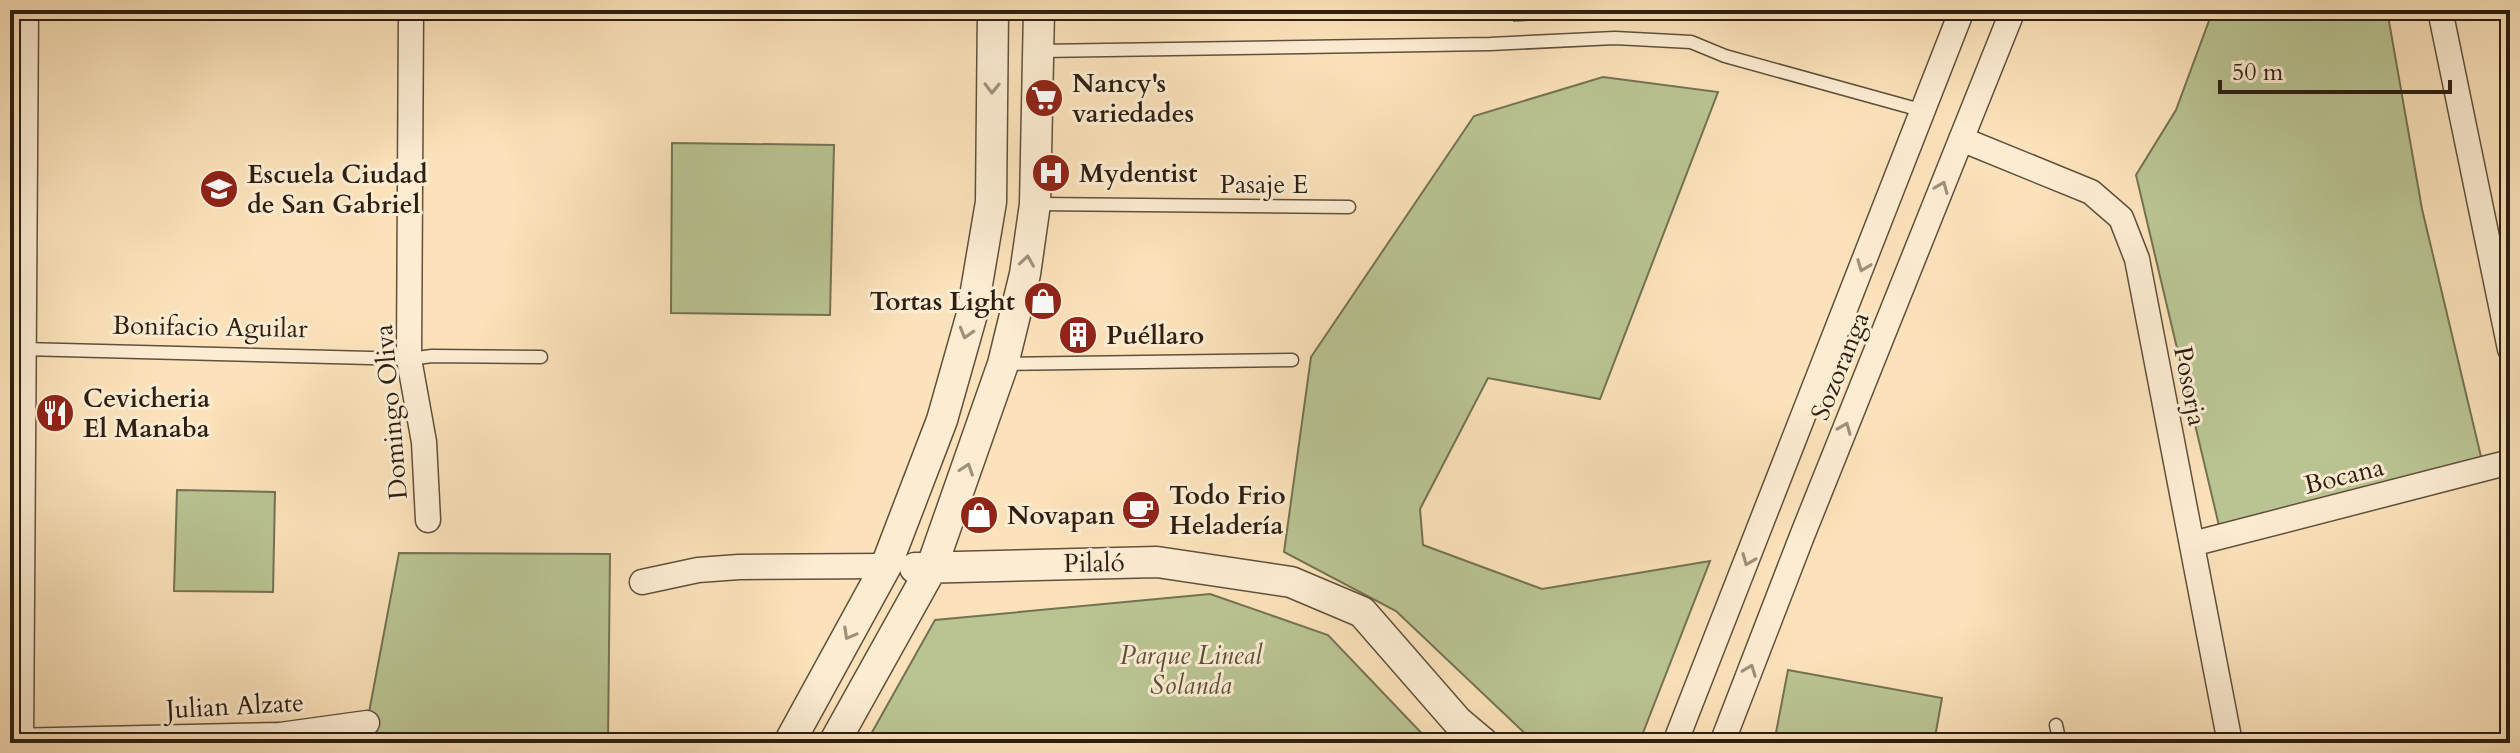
<svg xmlns="http://www.w3.org/2000/svg" width="2520" height="753" font-family="Cardo,serif">
	<style>
		.green { fill: #bac493; stroke: #747252; stroke-width: 2 }
		.lines { fill: none; stroke-linecap: round; stroke-linejoin: round }
		.service-casing { stroke: #60503c; stroke-width: 15 }
		.minor-casing { stroke: #60503c; stroke-width: 27 }
		.tertiary-casing { stroke: #60503c; stroke-width: 33 }
		.service { stroke: #fcecd2; stroke-width: 12 }
		.minor { stroke: #fcecd2; stroke-width: 24 }
		.tertiary { stroke: #fcecd2; stroke-width: 30 }
		.oneway { stroke: #9f907c }
		.labels { text-anchor: middle; dominant-baseline: central; stroke-width: 6; stroke-linejoin: round; paint-order: stroke }
		.poi-label { font-size: 26px; font-weight: bold; fill: #2d1f12; stroke: #fcecd2; text-anchor: start }
		.street-label { font-size: 26px; fill: #2d1f12; stroke: #fcecd2 }
		.park-label { font-size: 26px; font-style: italic; fill: #575139; stroke: #fcecd2 }
	</style>
	<rect width="100%" height="100%" fill="#fbe2ba"/>
	<filter id="stains"><feTurbulence type="fractalNoise" baseFrequency=".0025" numOctaves="4"/><feColorMatrix values="0 0 0 0 .2 0 0 0 0 .09 0 0 0 0 .02 0 0 0 .5 -.17"/></filter>
	<radialGradient id="worn" r=".72"><stop offset=".6" stop-color="#630" stop-opacity="0"/><stop offset="1" stop-color="#630" stop-opacity=".3"/></radialGradient>
	<!-- green -->
	<path class="green" d="M1514 10H1689L1514 21Z
		M2213 10H2387L2422 209 2483 465 2220 530 2136 175 2176 110Z
		M1603 77 1718 92 1600 399 1488 378 1420 509 1423 545 1542 589 1710 561 1639 743H1535L1396 611 1284 552 1311 357 1474 116Z
		M672 143 834 145 830 315 671 313Z
		M177 490 275 492 273 592 174 591Z
		M399 553 610 554 608 743H383L367 723Z
		M1210 594 1328 635 1431 743H866L935 620Z
		M1788 670 1942 698 1934 743H1774Z"/>
	<g class="lines">
		<!-- service casing -->
		<g class="service-casing">
			<path id="service" d="M1040 51 1490 44 1615 38 1691 42 1725 56 1924 111
				M1037 204 1349 207
				M23 349 409 359 432 356 541 357
				M1003 364 1292 360
				M2056 725 2060 743
				M2006 740 2007 743"/>
		</g>
		<!-- minor casing -->
		<g class="minor-casing">
			<path id="minor" d="M411 10 409 359 424 442 428 520
				M2440 10 2510 349
				M1961 139 2091 192 2121 218 2137 259 2230 743
				M2192 544 2510 462
				M642 582 698 570 739 567 886 566
				M10 741 280 735 367 723
				M21 743 26 10
				M1675 743 1962 10
				M1722 743 1802 536 2013 10"/>
		</g>
		<!-- tertiary casing -->
		<g class="tertiary-casing">
			<path id="tertiary" d="M915 568 1157 562 1291 582 1362 612 1458 722 1483 743
				M789 743 886 566 942 420 972 314 991 202 993 10
				M834 743 931 569 1003 364 1025 274 1035 204 1039 10"/>
		</g>
		<!-- service -->
		<use href="#service" class="service"/>
		<!-- minor -->
		<use href="#minor" class="minor"/>
		<!-- tertiary -->
		<use href="#tertiary" class="tertiary"/>
	</g>
	<!-- one-way arrows -->
	<defs><path id="oneway-chevron" d="M-2-3.5L2.5 0L-2 3.5" fill="none" stroke-width="1.6" stroke-linecap="round" stroke-linejoin="round" transform="scale(2)"/></defs>
	<g class="oneway">
		<use href="#oneway-chevron" transform="translate(992 88) rotate(91)"/>
		<use href="#oneway-chevron" transform="translate(1942 187) rotate(-68)"/>
		<use href="#oneway-chevron" transform="translate(1027 261) rotate(-81)"/>
		<use href="#oneway-chevron" transform="translate(1863 266) rotate(111)"/>
		<use href="#oneway-chevron" transform="translate(966 333) rotate(106)"/>
		<use href="#oneway-chevron" transform="translate(1845 428) rotate(-68)"/>
		<use href="#oneway-chevron" transform="translate(967 469) rotate(-71)"/>
		<use href="#oneway-chevron" transform="translate(1748 560) rotate(112)"/>
		<use href="#oneway-chevron" transform="translate(849 634) rotate(119)"/>
		<use href="#oneway-chevron" transform="translate(1750 670) rotate(-69)"/>
	</g>
	<!-- icons -->
	<defs>
		<g id="supermarket-disc" transform="scale(2)"><circle r="9.5" fill="#8f2418" stroke="#fcecd2"/><path d="M-6-5.5h2.5l.6 2H6L4.5 2H-2.5L-4.4-4H-6ZM-1.5 3.2a1.3 1.3 0 1 0 .1 0ZM3 3.2a1.3 1.3 0 1 0 .1 0Z" fill="#fff"/></g>
		<g id="hospital-disc" transform="scale(2)"><circle r="9.5" fill="#8f2418" stroke="#fcecd2"/><path d="M-5-5h3v3.5h4V-5h3V5h-3V1.5h-4V5h-3Z" fill="#fff"/></g>
		<g id="school-disc" transform="scale(2)"><circle r="9.5" fill="#8f2418" stroke="#fcecd2"/><path d="M0-5L7-2L0 1L-7-2ZM-4 1L0 2.5L4 1V4Q0 6-4 4Z" fill="#fff"/></g>
		<g id="shop-disc" transform="scale(2)"><circle r="9.5" fill="#8f2418" stroke="#fcecd2"/><path d="M-5-2.5h2.3a2.7 3.5 0 0 1 5.4 0H5L5.5 6h-11ZM-1.5-2.5h3a1.5 2.3 0 0 0-3 0Z" fill="#fff"/></g>
		<g id="building-disc" transform="scale(2)"><circle r="9.5" fill="#8f2418" stroke="#fcecd2"/><path d="M-4-6H4V6H1V3H-1V6H-4ZM-2.5-4.3h1.7v1.8h-1.7ZM.8-4.3h1.7v1.8H.8ZM-2.5-1h1.7V.8h-1.7ZM.8-1h1.7V.8H.8Z" fill="#fff"/></g>
		<g id="restaurant-disc" transform="scale(2)"><circle r="9.5" fill="#8f2418" stroke="#fcecd2"/><path d="M-5-6h1v4h1v-4h1v4h1v-4h1v5L-1.5 .5V6h-2V.5L-5-1ZM5-6V6H3V1.5H1.5Q1.5-4 5-6Z" fill="#fff"/></g>
		<g id="cafe-disc" transform="scale(2)"><circle r="9.5" fill="#8f2418" stroke="#fcecd2"/><path d="M-5.5-4.5H6V0H3Q3 3.5 0 3.5H-2.5Q-5.5 3.5-5.5 0ZM3-3.2v2h1.7v-2ZM-6 4.5H4V6H-6Z" fill="#fff"/></g>
	</defs>
	<g fill-rule="evenodd">
		<use href="#supermarket-disc" x="1044" y="98"/>
		<use href="#hospital-disc" x="1051" y="173"/>
		<use href="#school-disc" x="219" y="189"/>
		<use href="#shop-disc" x="1043" y="301"/>
		<use href="#building-disc" x="1078" y="335"/>
		<use href="#restaurant-disc" x="55" y="413"/>
		<use href="#cafe-disc" x="1141" y="510"/>
		<use href="#shop-disc" x="979" y="515"/>
	</g>
	<g class="labels">
		<!-- poi labels -->
		<g class="poi-label">
			<text x="1072" y="83">Nancy's<tspan x="1072" dy="30">variedades</tspan></text>
			<text x="1079" y="173">Mydentist</text>
			<text x="247" y="174">Escuela Ciudad<tspan x="247" dy="30">de San Gabriel</tspan></text>
			<text x="1015" y="301" text-anchor="end">Tortas Light</text>
			<text x="1106" y="335">Puéllaro</text>
			<text x="83" y="398">Cevicheria<tspan x="83" dy="30">El Manaba</tspan></text>
			<text x="1169" y="495">Todo Frio<tspan x="1169" dy="30">Heladería</tspan></text>
			<text x="1007" y="515">Novapan</text>
		</g>
		<!-- street labels -->
		<g class="street-label">
			<text x="1264" y="184">Pasaje E</text>
			<text transform="translate(210 327) rotate(1)">Bonifacio Aguilar</text>
			<text transform="translate(1840 366) rotate(-68)">Sozoranga</text>
			<text transform="translate(2190 386) rotate(79)">Posorja</text>
			<text transform="translate(391 412) rotate(-95)">Domingo Oliva</text>
			<text transform="translate(2344 476) rotate(-14)">Bocana</text>
			<text transform="translate(1094 563) rotate(-1)">Pilaló</text>
			<text transform="translate(235 706) rotate(-3)">Julian Alzate</text>
		</g>
		<!-- park labels -->
		<g class="park-label">
			<text x="1191" y="655">Parque Lineal<tspan x="1191" dy="30">Solanda</tspan></text>
		</g>
	</g>
	<!-- margin -->
	<rect width="2520" height="753" fill="none" stroke="#fbe2ba" stroke-width="40"/>
	<rect x="12" y="12" width="2496" height="729" fill="none" stroke="#2d1f12" stroke-width="4"/>
	<rect x="20" y="20" width="2480" height="713" fill="none" stroke="#2d1f12" stroke-width="2"/>
	<!-- scale -->
	<path d="M2220 80v12h230v-12" fill="none" stroke="#2d1f12" stroke-width="4"/>
	<text x="2232" y="80" font-size="24" fill="#2d1f12" stroke="#fcecd2" stroke-width="6" paint-order="stroke">50 m</text>
	<rect width="100%" height="100%" filter="url(#stains)"/>
	<rect width="100%" height="100%" fill="url(#worn)"/>
</svg>
